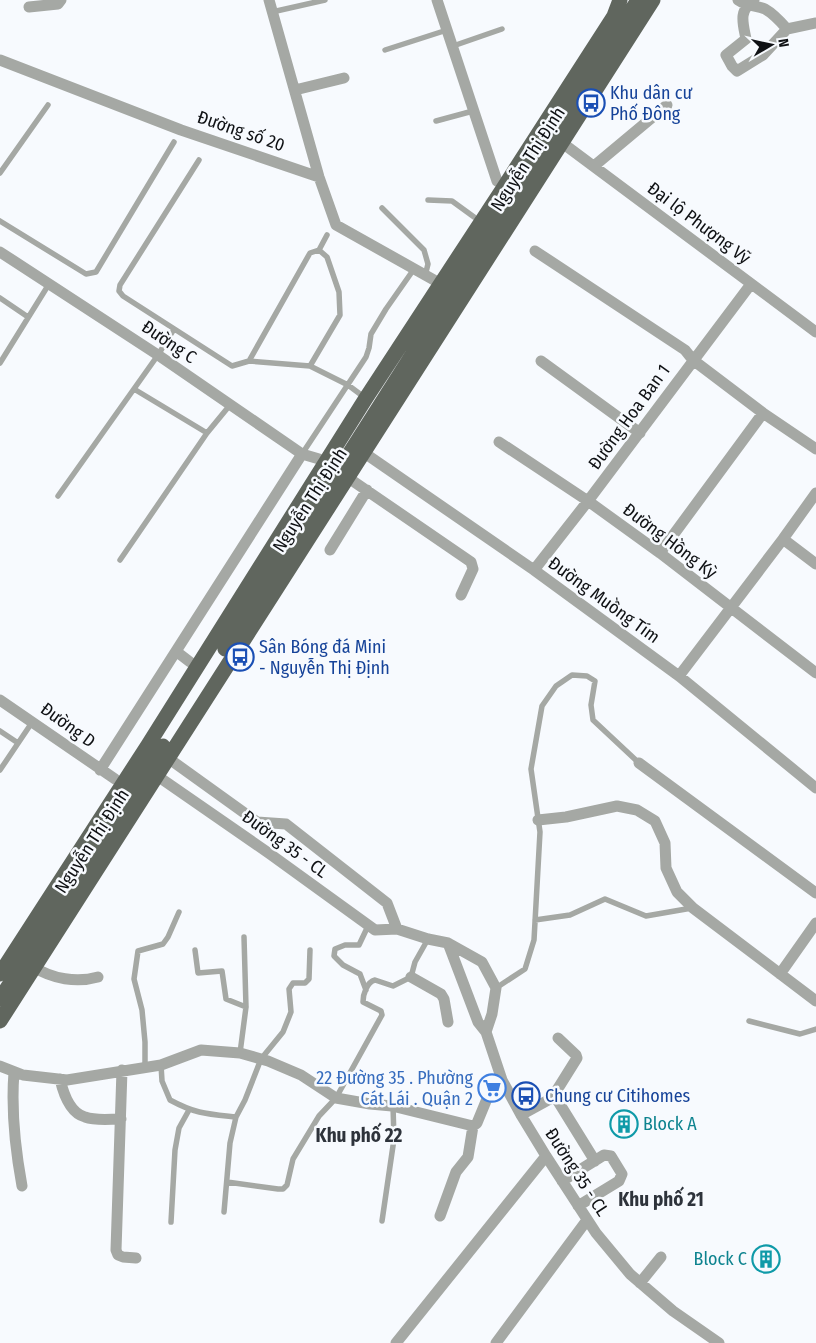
<svg xmlns="http://www.w3.org/2000/svg" width="816" height="1343" font-family="'Fira Sans Condensed',sans-serif">
	<style>
		.lines { fill: none; stroke-linecap: round; stroke-linejoin: round }
		.lane { stroke: #a5a8a4; stroke-width: 5.5 }
		.street { stroke: #a5a8a4; stroke-width: 11 }
		.primary { stroke: #60665e; stroke-width: 15 }
		.labels { text-anchor: middle; dominant-baseline: central; stroke-width: 5; stroke-linejoin: round; paint-order: stroke }
		.transit-label { font-size: 18px; fill: #164399; stroke: #f7fafe; text-anchor: start }
		.street-label { font-size: 18px; fill: #0f1114; stroke: #f7fafe }
		.shop-label { font-size: 18px; fill: #366cbe; stroke: #f7fafe; text-anchor: end }
		.culture-label { font-size: 18px; fill: #0d838f; stroke: #f7fafe; text-anchor: start }
		.neighbourhood-label { font-size: 19px; font-weight: bold; fill: #2e333b; stroke: #f7fafe }
	</style>
	<rect width="100%" height="100%" fill="#f7fafe"/>
	<g class="lines">
		<!-- lane -->
		<path class="lane" d="M272 12 325 0
			M453 46 502 29
			M385 50 447 30
			M436 121 473 111
			M199 160 120 285 119 291 123 296 232 366 249 361 310 366 348 385 360 394
			M0 173 48 105
			M428 200 452 201 474 217
			M382 208 424 250 428 264 425 276
			M0 221 86 274 96 272 174 142
			M319 250 327 235
			M0 298 28 317
			M249 361 310 253 319 250 327 257 339 292 340 315 310 366
			M0 363 49 284
			M134 389 207 433
			M302 454 366 357 369 348 371 334 386 309 414 269
			M58 496 158 355 174 329
			M120 560 207 433 230 405
			M0 731 18 743
			M0 770 33 721
			M535 920 570 915 605 899 646 916 692 908
			M195 950 198 973 222 971 226 999 246 1007
			M496 988 525 969 534 940 540 832 531 769 542 706 556 686 572 675 587 676 595 681 591 705 593 720 639 763
			M366 990 360 974 343 965 334 956 335 949 345 945H359L368 926
			M749 1021 800 1034 816 1029
			M240 1053 246 1007 244 937
			M161 1065 162 1081 170 1100C196 1114 207 1114 236 1117
			M145 1067V1042L142 1010 134 979 138 951 163 944 168 937 179 912
			M227 1182 278 1189H283L287 1185 293 1159 319 1116 336 1098 382 1015 381 1011 363 1002C363 994 367 982 375 980L393 986 411 977 415 962 428 939
			M224 1212 230 1143 236 1117 245 1100 261 1059 283 1032 291 1012 289 989 293 983H305L309 979 310 950
			M382 1221 394 1139 393 1106
			M171 1222 175 1150 179 1128 189 1110"/>
		<!-- street -->
		<path class="street" d="M269 0 319 177 336 225 434 280
			M437 0 497 181
			M738 0C748 7 756 5 765 9 774 14 780 21 787 29L816 23
			M754 0C738 11 743 23 746 39L726 55 732 66 737 71 763 55 787 29
			M29 7 58 4 61 0
			M0 60 181 130 319 177
			M295 90 344 78
			M561 142 816 332
			M594 166 667 105
			M535 251 685 350 693 360 763 413 816 449
			M0 252 158 355 302 454 319 459
			M541 361 640 433
			M499 442 588 501 660 553 816 673
			M363 452 534 570 679 676 816 788
			M347 477 471 562 473 569 461 595
			M783 539 816 564
			M330 550 367 490
			M660 553 763 413
			M534 570 588 501 751 284
			M177 652 190 662
			M679 676 783 539 816 493
			M0 700 115 779
			M168 758 257 822 286 824 387 903 397 929
			M639 763 816 893
			M100 770 302 454
			M156 775 270 854 375 930 397 929 428 939 448 943 482 962 496 988 492 1014 486 1032
			M538 820 566 817 617 806 637 810 655 821 665 843 666 868 677 892 693 908 816 1001
			M448 943 478 1022 486 1032 502 1080 521 1115 546 1156 596 1233 630 1274 673 1311 719 1343
			M34 967C52 979 77 983 98 977
			M780 974 816 923
			M411 977 441 994 444 999 448 1022
			M0 1066 23 1075 67 1080 161 1065 201 1050 240 1053 268 1061 301 1075 336 1098 370 1104 392 1106 473 1126 477 1123 491 1089 502 1080
			M122 1070 116 1250 118 1255 123 1257 136 1258
			M14 1072C11 1110 15 1148 22 1186
			M60 1079C63 1092 70 1113 85 1117 96 1121 109 1119 121 1119
			M552 1098 577 1058 576 1055 558 1038
			M521 1115 552 1098H556L595 1161
			M562 1181 604 1155 611 1156 622 1174 619 1181 578 1206
			M440 1216 456 1172 468 1157 473 1126
			M640 1283 661 1257
			M396 1343 546 1156
			M496 1343 587 1220"/>
		<!-- primary -->
		<path class="primary" d="M225 649 638 0
			M0 974 148 745 366 398 502 190 614 16 620 0
			M0 999 163 746
			M0 1021 653 0"/>
	</g>
	<!-- icons -->
	<defs>
		<g id="bus-ring" transform="scale(1.4375)"><circle r="9.5" fill="#f7fafe" stroke="#1a4fb4" stroke-width="1.5"/><path d="M-5-6H5V4H4V6H2V4H-2V6H-4V4H-5ZM-3.5-4V0h7V-4ZM-3.5 1.2v1.5H-2V1.2ZM2 1.2v1.5H3.5V1.2Z" fill="#1a4fb4"/></g>
		<g id="supermarket-ring" transform="scale(1.4375)"><circle r="9.5" fill="#f7fafe" stroke="#3f7fe0" stroke-width="1.5"/><path d="M-6-5.5h2.5l.6 2H6L4.5 2H-2.5L-4.4-4H-6ZM-1.5 3.2a1.3 1.3 0 1 0 .1 0ZM3 3.2a1.3 1.3 0 1 0 .1 0Z" fill="#3f7fe0"/></g>
		<g id="building-ring" transform="scale(1.4375)"><circle r="9.5" fill="#f7fafe" stroke="#0f9aa8" stroke-width="1.5"/><path d="M-4-6H4V6H1V3H-1V6H-4ZM-2.5-4.3h1.7v1.8h-1.7ZM.8-4.3h1.7v1.8H.8ZM-2.5-1h1.7V.8h-1.7ZM.8-1h1.7V.8H.8Z" fill="#0f9aa8"/></g>
	</defs>
	<g fill-rule="evenodd">
		<use href="#bus-ring" x="591" y="103"/>
		<use href="#bus-ring" x="240" y="657"/>
		<use href="#supermarket-ring" x="492" y="1088"/>
		<use href="#bus-ring" x="526" y="1096"/>
		<use href="#building-ring" x="624" y="1124"/>
		<use href="#building-ring" x="766" y="1259"/>
	</g>
	<g class="labels">
		<!-- transit labels -->
		<g class="transit-label">
			<text x="610" y="93">Khu dân cư<tspan x="610" dy="21">Phố Đông</tspan></text>
			<text x="259" y="647">Sân Bóng đá Mini<tspan x="259" dy="21">- Nguyễn Thị Định</tspan></text>
			<text x="545" y="1096">Chung cư Citihomes</text>
		</g>
		<!-- street labels -->
		<g class="street-label">
			<text transform="translate(241 131) rotate(19)">Đường số 20</text>
			<text transform="translate(528 159) rotate(-57)">Nguyễn Thị Định</text>
			<text transform="translate(699 223) rotate(37)">Đại lộ Phượng Vỹ</text>
			<text transform="translate(169 342) rotate(34)">Đường C</text>
			<text transform="translate(629 417) rotate(-54)">Đường Hoa Ban 1</text>
			<text transform="translate(310 500) rotate(-57)">Nguyễn Thị Định</text>
			<text transform="translate(670 541) rotate(37)">Đường Hồng Kỳ</text>
			<text transform="translate(604 600) rotate(36)">Đường Muồng Tím</text>
			<text transform="translate(68 725) rotate(36)">Đường D</text>
			<text transform="translate(92 841) rotate(-57)">Nguyễn Thị Định</text>
			<text transform="translate(285 844) rotate(36)">Đường 35 - CL</text>
			<text transform="translate(577 1172) rotate(57)">Đường 35 - CL</text>
		</g>
		<!-- shop labels -->
		<g class="shop-label">
			<text x="473" y="1078">22 Đường 35 . Phường<tspan x="473" dy="21">Cát Lái . Quận 2</tspan></text>
		</g>
		<!-- culture labels -->
		<g class="culture-label">
			<text x="643" y="1124">Block A</text>
			<text x="747" y="1259" text-anchor="end">Block C</text>
		</g>
		<!-- neighbourhood labels -->
		<g class="neighbourhood-label">
			<text x="359" y="1135">Khu phố 22</text>
			<text x="661" y="1199">Khu phố 21</text>
		</g>
	</g>
	<!-- north arrow -->
	<g transform="translate(771 45) rotate(81)" stroke="#f7fafe" stroke-width="4" paint-order="stroke">
	<path d="M0-4L9 19L0 12L-9 19Z" fill="#0f1114"/>
	<text y="-8" font-size="14" font-weight="bold" text-anchor="middle" fill="#0f1114">N</text>
	</g>
</svg>
